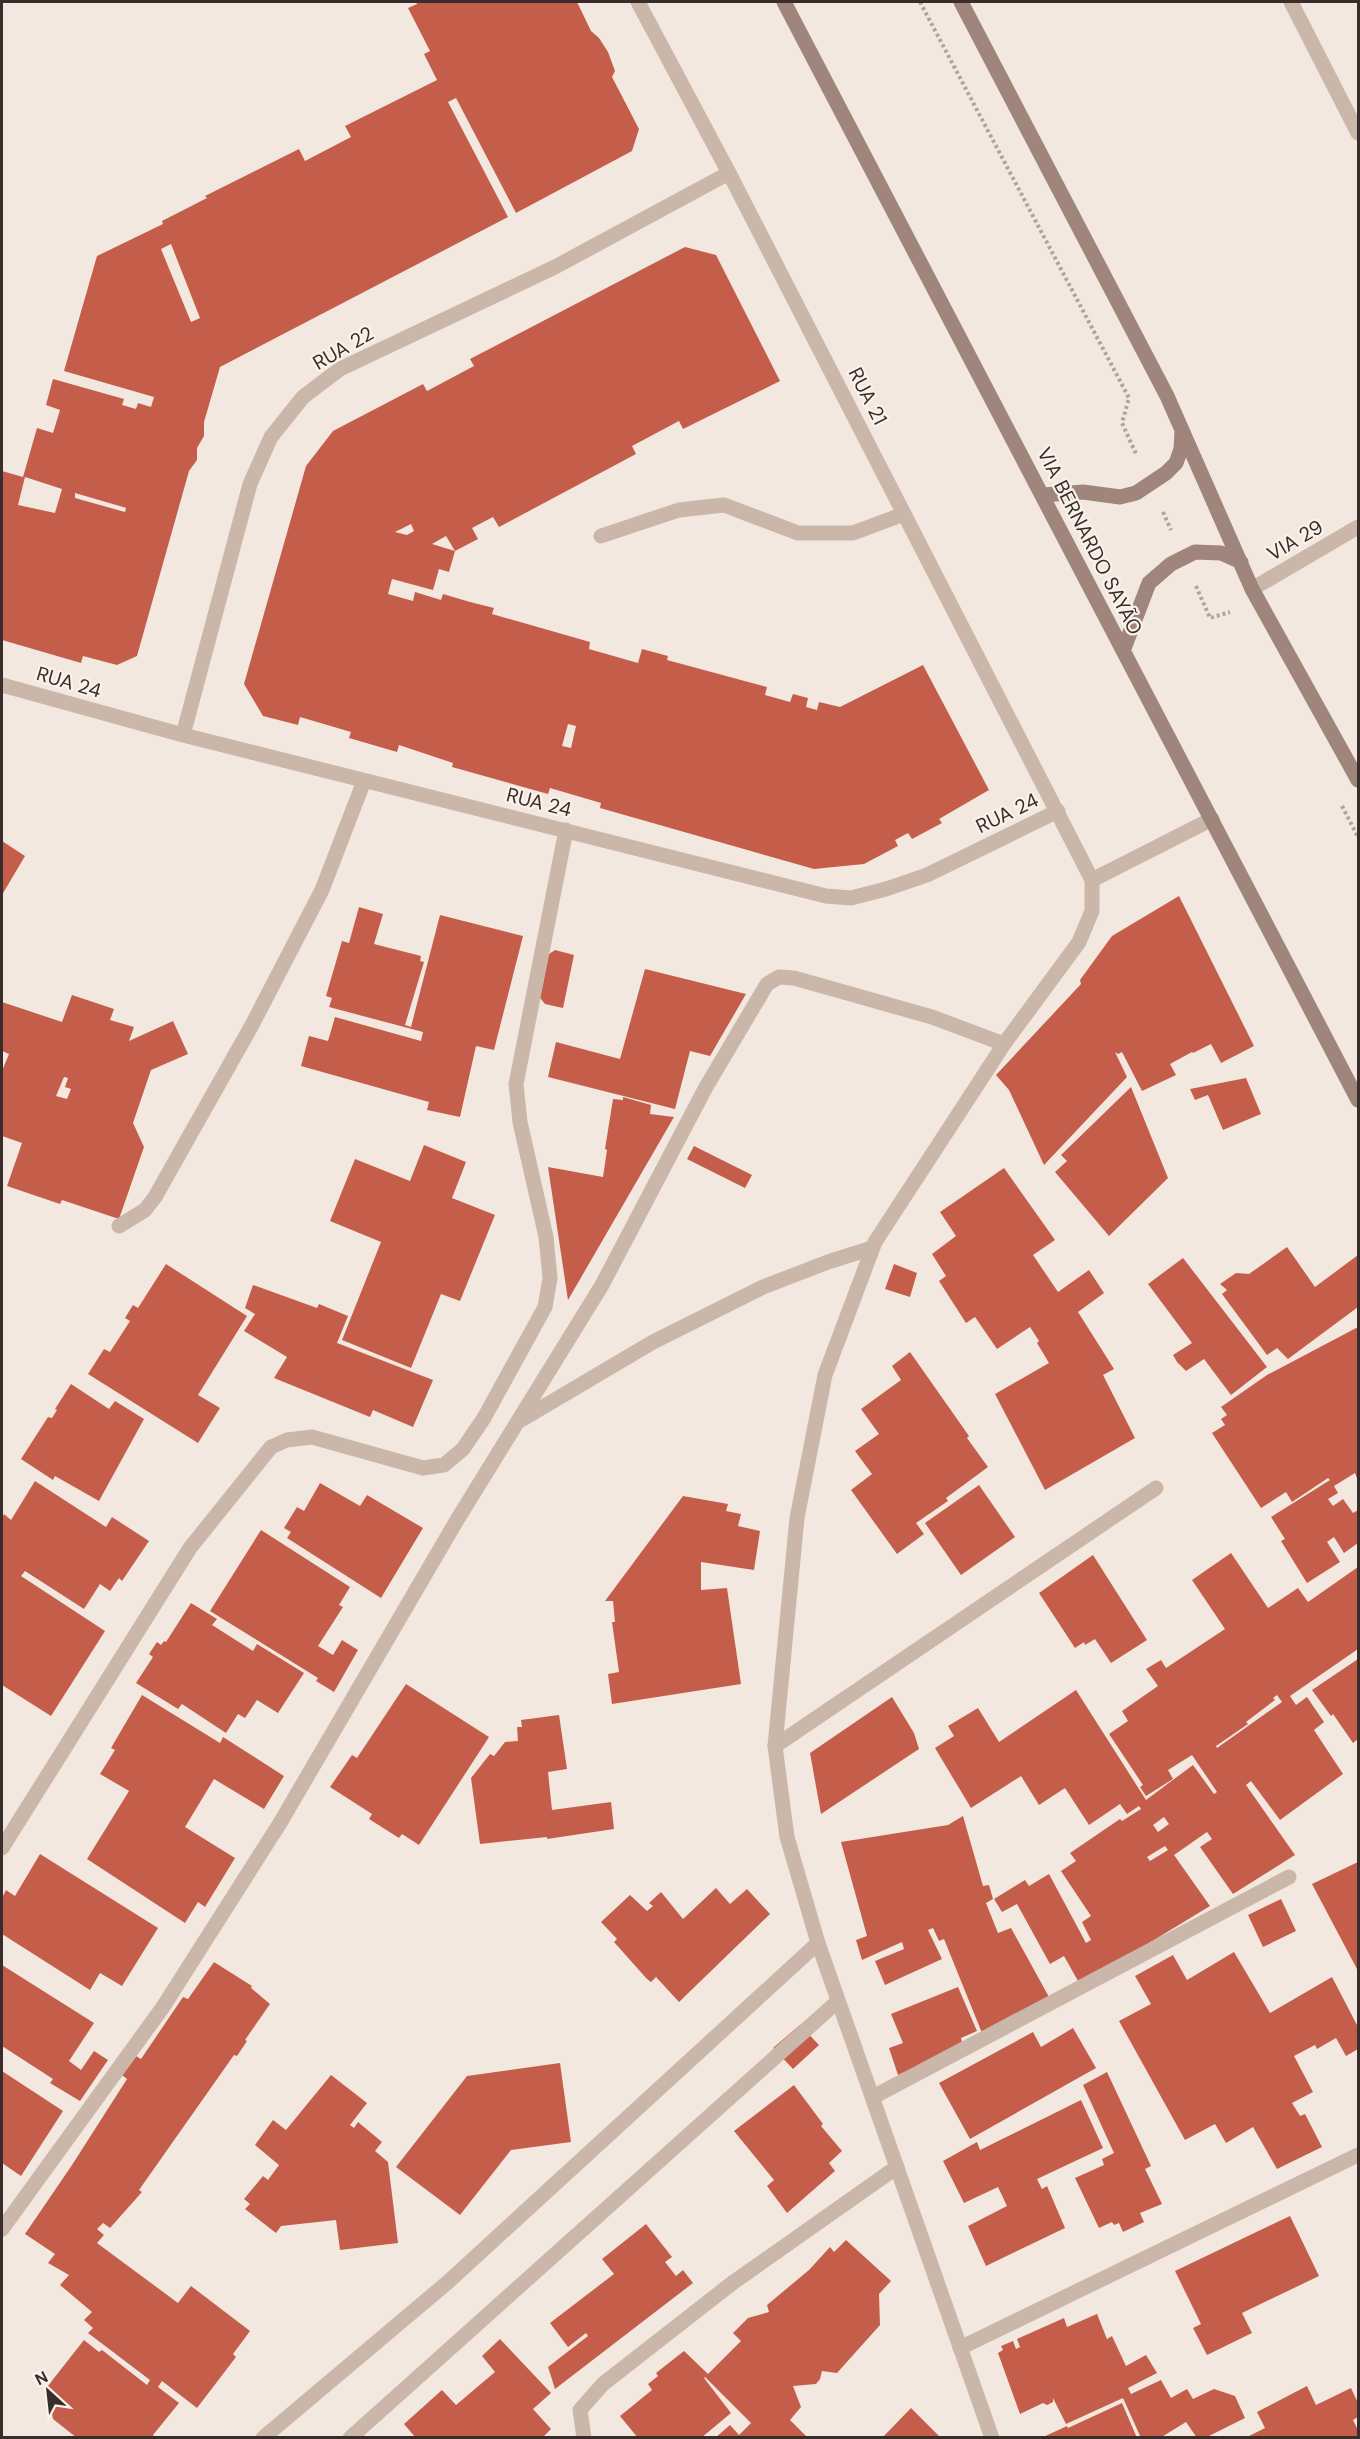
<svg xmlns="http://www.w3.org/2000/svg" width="1360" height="2439" font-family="'DM Sans',sans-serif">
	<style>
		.building { fill: #c45e4b; fill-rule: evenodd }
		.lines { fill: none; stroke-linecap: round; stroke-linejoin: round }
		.path { stroke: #b7a095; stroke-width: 4; stroke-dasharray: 3 3; stroke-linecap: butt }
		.service { stroke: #cbb7aa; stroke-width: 15 }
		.minor { stroke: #cbb7aa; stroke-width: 15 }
		.tertiary { stroke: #cbb7aa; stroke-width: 15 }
		.secondary { stroke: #9f857c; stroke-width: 15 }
		.labels { text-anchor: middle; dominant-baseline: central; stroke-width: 4.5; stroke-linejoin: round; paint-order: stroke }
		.street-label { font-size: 20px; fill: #382d2a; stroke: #faf2eb }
	</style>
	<rect width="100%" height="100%" fill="#f3e8df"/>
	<!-- building -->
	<path class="building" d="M416 2H577L591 31 599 38 608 52 615 71 612 77 639 129 632 151 516 213 456 98 448 102 508 217 220 367 204 422V436L197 448V460L189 471 137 656 117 665 83 656 81 663 2 640V471L23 477 37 428 53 433 60 410 46 405 53 379 124 399 122 405 136 409 138 403 151 407 154 397 64 371 97 256 163 224 162 221 207 198 205 196 299 149 305 161 351 137 345 126 437 80 424 54 430 51 408 8 417 4ZM171 244 200 318 191 322 161 249ZM25 477 62 489 55 513 18 505ZM75 493 123 507 126 508 125 512 75 498Z
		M685 247 716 255 780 381 683 429 679 421 632 446 636 454 499 527 493 517 472 528 478 539 455 551 446 536 432 544 455 551 449 572 439 569 433 590 392 579 388 594 413 601 415 592 441 600 443 594 470 602 494 608 492 614 590 642 589 649 638 663 642 649 668 656 667 660 767 687 765 695 790 702 793 694 808 698 806 707 817 710 819 702 840 707 923 665 989 790 939 819 942 823 912 839 908 833 895 840 898 846 864 864 814 869 600 808 601 803 550 788 548 794 452 767 453 763 399 745 397 752 349 738 351 732 300 717 298 725 263 716 244 684 306 466 333 431 423 384 427 391 474 366 470 359ZM411 524 414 531 407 535 395 532ZM568 724 576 726 571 748 562 746Z
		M2 841 25 856 2 895Z
		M1179 896 1254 1046 1221 1063 1211 1044 1193 1053 1192 1052 1170 1064 1176 1075 1142 1091 1122 1052 1118 1054 1115 1052 1127 1077 1044 1165 1009 1090 996 1075 1081 984 1080 980 1112 936Z
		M359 907 383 914 374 944 421 956 420 961 424 962 405 1025 411 1027 440 915 523 936 494 1050 476 1046 460 1117 427 1110 429 1102 301 1066 309 1036 328 1041 335 1017 421 1041 423 1032 329 1007 332 998 326 996 342 941 349 943Z
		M555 950 574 955 563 1008 545 1004 536 993 546 956Z
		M645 969 746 994 710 1056 690 1051 675 1109 548 1077 556 1042 620 1059Z
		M72 995 114 1009 110 1020 134 1027 129 1041 173 1021 188 1054 151 1070 133 1123 144 1147 119 1219 62 1200 60 1204 7 1186 22 1143 2 1136V1071L9 1054 2 1051V1002L62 1022ZM64 1077 68 1078 65 1087 71 1089 67 1099 56 1096Z
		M1246 1078 1261 1114 1223 1130 1208 1095 1195 1100 1190 1089Z
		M1131 1087 1168 1178 1109 1236 1055 1172 1067 1161 1061 1155Z
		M623 1097 651 1105 650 1114 674 1117 568 1300 548 1167 603 1177 607 1150 605 1149 613 1099 623 1100Z
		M424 1145 466 1162 452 1198 495 1215 460 1301 441 1294 411 1368 342 1340 381 1242 330 1221 355 1159 410 1181Z
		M694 1146 752 1175 745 1188 687 1159Z
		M1004 1168 1055 1240 1033 1255 1058 1292 1089 1270 1104 1293 1078 1312 1114 1369 1103 1375 1135 1438 1045 1490 995 1394 1049 1363 1037 1343 1039 1341 1030 1327 997 1349 975 1317 966 1323 939 1281 946 1276 932 1254 956 1236 940 1212Z
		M1287 1247 1315 1287 1358 1255V1307L1288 1359 1277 1348 1267 1355 1222 1294 1227 1290 1220 1284 1236 1273 1249 1274Z
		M1183 1258 1267 1367 1231 1395 1204 1359 1186 1371 1177 1362 1173 1355 1192 1343 1148 1284Z
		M166 1264 247 1316 198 1395 220 1408 198 1443 88 1374 104 1349 110 1352 130 1321 125 1318 133 1305 138 1308Z
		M894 1264 917 1273 910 1297 885 1289Z
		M253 1285 317 1308 319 1304 348 1316 337 1343 433 1380 413 1427 373 1410 370 1417 274 1378 287 1357 244 1331 255 1314 245 1308Z
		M1358 1327V1481L1355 1473 1334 1486 1338 1493 1328 1499 1333 1506 1343 1499 1353 1513 1358 1510V1543L1344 1553 1334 1537 1327 1542 1340 1562 1307 1583 1281 1541 1285 1539 1271 1517 1330 1480 1328 1478 1292 1502 1286 1492 1261 1508 1212 1433 1225 1425 1221 1419 1227 1415 1221 1407 1267 1375Z
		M910 1352 969 1436 967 1438 988 1467 946 1498 948 1501 916 1523 924 1534 897 1554 851 1490 872 1474 855 1451 879 1434 861 1409 901 1380 892 1366Z
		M71 1384 109 1409 115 1401 144 1419 99 1501 55 1476 53 1480 21 1459 48 1417 52 1418 57 1410 55 1409Z
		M35 1481 106 1527 112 1517 149 1541 122 1581 119 1578 110 1591 100 1584 84 1609 25 1571 21 1576 105 1631 51 1716 2 1685V1518L4 1514 11 1520Z
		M320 1483 360 1506 367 1495 423 1528 381 1598 287 1538 291 1532 284 1528 297 1507 304 1511Z
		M979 1485 1015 1537 961 1575 925 1523Z
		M683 1496 728 1504 726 1511 741 1514 738 1526 760 1531 754 1570 701 1562V1590L727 1588 741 1684 612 1704 608 1674 619 1672 612 1622H615L613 1601H605Z
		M261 1530 350 1587 339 1605 343 1607 318 1646 333 1655 342 1640 358 1650 334 1692 316 1681 318 1678 210 1611Z
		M1231 1553 1268 1608 1298 1588 1308 1602 1358 1567V1649L1290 1696 1296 1705 1307 1697 1324 1722 1314 1730 1343 1774 1280 1820 1251 1781 1246 1785 1295 1855 1233 1894 1200 1847 1212 1839 1207 1832 1174 1855 1210 1906 1108 1968 1078 1981 1064 1956 1050 1964 1017 1904 1002 1912 994 1899 1025 1880 1029 1886 1049 1874 1086 1943 1091 1940 1082 1922 1091 1916 1061 1871 1076 1861 1070 1853 1120 1819 1122 1821 1141 1809 1139 1806 1127 1814 1120 1804 1089 1825 1065 1788 1039 1805 1021 1776 971 1808 935 1748 954 1736 948 1726 978 1708 999 1742 1076 1690 1146 1800 1193 1765 1214 1794 1217 1792 1192 1755 1168 1770 1173 1779 1146 1796 1140 1787 1143 1785 1109 1734 1128 1721 1122 1711 1158 1686 1146 1669 1161 1660 1166 1668 1225 1629 1192 1580ZM1277 1695 1282 1702 1217 1748 1216 1746 1248 1724 1246 1722 1275 1700 1273 1698ZM1164 1817 1169 1824 1158 1832 1153 1825ZM1165 1846 1168 1850 1150 1861 1147 1857Z
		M1093 1555 1147 1640 1111 1663 1095 1639 1085 1645 1084 1642 1075 1648 1039 1593Z
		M191 1603 217 1619 212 1625 253 1651 257 1644 304 1673 278 1713 257 1700 245 1718 238 1714 226 1733 182 1704 178 1709 136 1683 153 1657 149 1654 157 1642 161 1645 164 1641 166 1642Z
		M1358 1659V1739L1353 1743 1333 1714 1331 1716 1312 1690Z
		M406 1684 489 1737 419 1845 402 1834 399 1838 369 1819 372 1814 330 1787 352 1755 357 1758Z
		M142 1695 220 1743 223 1737 284 1776 264 1809 214 1779 185 1827 235 1858 205 1907 198 1902 185 1923 87 1859 129 1791 100 1774 115 1750 111 1748Z
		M892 1697 914 1733 919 1749 821 1814 810 1753Z
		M559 1715 567 1769 548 1772 552 1810 611 1802 614 1829 547 1839V1837L480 1844 471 1778 490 1754 494 1756 505 1742 518 1741 517 1727H522L521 1720Z
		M963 1816 983 1886 989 1885 993 1899 986 1903 998 1933 1011 1928 1049 1997 982 2033 944 1939 939 1941 933 1928 928 1930 942 1959 885 1985 875 1961 904 1949 902 1942 862 1960 856 1940 867 1936 841 1842 948 1825Z
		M40 1854 158 1928 122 1986 100 1973 90 1990 2 1934V1898L6 1890 15 1896Z
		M1358 1862V1971L1312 1884Z
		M716 1888 730 1904 747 1889 770 1914 679 2002 656 1977 651 1982 647 1979 614 1942 617 1939 601 1922 630 1895 647 1911 653 1906 649 1903 661 1892 683 1919Z
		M1281 1899 1296 1931 1263 1947 1248 1915Z
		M1234 1952 1270 2013 1332 1977 1358 2027V2049L1346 2056 1336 2038 1317 2049 1315 2045 1294 2056 1313 2092 1292 2103 1300 2116 1305 2114 1322 2147 1277 2169 1253 2127 1226 2143 1215 2124 1185 2140 1119 2021 1151 2004 1135 1976 1173 1955 1187 1980Z
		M214 1962 252 1986 251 1988 270 2004 245 2040 247 2041 237 2056 234 2055 139 2190 142 2192 110 2228 103 2223 97 2229 104 2235 97 2243 178 2303 191 2286 250 2331 233 2354 236 2357 197 2408 162 2381 158 2387 179 2403 153 2435 156 2438H77L53 2419 47 2387 84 2340 99 2352 102 2350 147 2385 150 2380 88 2333 93 2328 84 2320 92 2312 60 2285 69 2275 48 2263 55 2254 25 2234 72 2165 127 2079 122 2075 136 2056 141 2059 183 1997 188 1999Z
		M2 1965 94 2023 69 2061 81 2070 94 2051 108 2060 80 2101 50 2083 53 2079 2 2046Z
		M958 1987 977 2031 961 2038 962 2042 937 2058 898 2075 889 2048 903 2043 891 2014Z
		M800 2025 819 2045 793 2069 773 2048Z
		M1073 2028 1096 2068 970 2139 939 2083 1033 2032 1041 2047Z
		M560 2063 571 2142 511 2150 460 2215 396 2167 467 2076Z
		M2 2071 63 2111 21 2176 2 2163Z
		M1107 2072 1151 2166 1145 2169 1162 2204 1140 2213 1144 2222 1123 2232 1119 2223 1114 2225 1112 2222 1099 2228 1075 2178 1104 2165 1102 2159 1114 2153 1083 2085Z
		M331 2075 367 2103 350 2125 354 2128 358 2122 382 2142 375 2151 388 2162 398 2243 340 2250 336 2220 281 2226 276 2233 245 2209 250 2204 244 2199 263 2176 268 2180 279 2165 255 2145 273 2120 286 2130Z
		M794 2085 823 2124 821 2126 842 2151 829 2163 835 2171 787 2213 767 2186 774 2180 734 2131Z
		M1081 2100 1103 2148 1037 2179 1042 2189 1047 2186 1065 2228 986 2266 968 2226 1007 2206 998 2187 964 2203 943 2161 977 2142 980 2150Z
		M1290 2216 1319 2276 1242 2313 1252 2333 1207 2355 1193 2328 1201 2324 1175 2271Z
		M646 2224 672 2257 665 2262 676 2276 683 2270 693 2283 555 2389 548 2367 588 2336 586 2333 568 2347 550 2323 614 2274 602 2259Z
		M846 2240 891 2281 879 2294 880 2325 837 2373 822 2371 820 2379 816 2384 793 2386 801 2407 790 2420 808 2438H715L730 2425 739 2435 751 2423 705 2377 704 2378 731 2413 701 2438H638L620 2416 652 2390 648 2384 658 2376 656 2373 684 2351 708 2374 741 2341 733 2333 748 2318 769 2312 767 2305 809 2270 830 2247 834 2252Z
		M1097 2314 1107 2339 1112 2336 1126 2366 1146 2355 1157 2373 1128 2388 1131 2394 1161 2380 1171 2398 1187 2389 1193 2399 1214 2389 1235 2396 1245 2418 1205 2438H1197L1186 2422 1160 2438H1141L1123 2398 1066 2424 1053 2398V2402L1047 2405 1043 2403 1020 2414 998 2353 1003 2350 1001 2346 1013 2341 1016 2349 1020 2347 1017 2339 1064 2318 1067 2327Z
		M500 2339 551 2393 533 2409 551 2429 542 2438H416L404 2424 442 2390 456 2405 495 2372 482 2356Z
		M1307 2386 1316 2405 1351 2388 1358 2403V2417L1353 2420 1358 2430V2438H1245L1265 2428 1257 2412Z
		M1122 2403 1137 2438H1041L1067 2426 1068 2428Z
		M911 2408 941 2438H882Z"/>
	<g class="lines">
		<!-- path -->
		<path class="path" d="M920 2 1129 398 1122 423 1137 456
			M1163 512 1171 530
			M1196 586 1210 618 1230 612
			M1342 806 1358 837"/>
		<!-- service -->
		<path class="service" d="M601 536 679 510 724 505 798 533H853L904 514
			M119 1226 145 1210 155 1197 252 1025 322 890 364 781"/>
		<!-- minor -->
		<path class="minor" d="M1291 2 1358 133
			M1252 589 1358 527
			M2 685 183 735 826 896 851 898 886 889 927 875 1058 811
			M183 735 250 484 271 437 303 397 340 369 555 267 729 173
			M521 1420 653 1342 763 1287 828 1262 872 1248
			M775 1746 1156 1488
			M2 1848 190 1548 271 1447 287 1440 312 1437 423 1468 444 1465 463 1449 484 1418 545 1307 550 1278 546 1237 520 1122 516 1084 566 830
			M873 2097 1289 1877
			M2 2229 163 2007 280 1823 457 1520 602 1285 706 1087 767 984 779 977 794 978 932 1017 1004 1044
			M960 2348 1358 2155
			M263 2438 448 2282 818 1943
			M350 2438 838 2001
			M584 2438 580 2410 603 2384 731 2284 897 2167"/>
		<!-- tertiary -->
		<path class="tertiary" d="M638 2 729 173 1092 880V911L1079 942 1004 1044 875 1242 825 1375 797 1518 775 1746 787 1837 818 1943 992 2438
			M1092 880 1212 819"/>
		<!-- secondary -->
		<path class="secondary" d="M784 2 1358 1100
			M961 2 1167 396 1252 589 1358 780
			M1043 495 1083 492 1120 497 1136 493 1166 473 1176 463 1181 449 1182 431
			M1123 651 1149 583 1171 564 1195 552 1221 553 1241 562"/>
	</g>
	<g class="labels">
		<!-- street labels -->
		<g class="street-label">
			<text transform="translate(343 348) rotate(-30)">RUA 22</text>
			<text transform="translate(868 396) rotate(63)">RUA 21</text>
			<text transform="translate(1295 540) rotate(-30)">VIA 29</text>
			<text transform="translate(1090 541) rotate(63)">VIA BERNARDO SAYÃO</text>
			<text transform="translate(69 682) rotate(16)">RUA 24</text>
			<text transform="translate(539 802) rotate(14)">RUA 24</text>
			<text transform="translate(1007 813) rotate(-26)">RUA 24</text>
		</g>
	</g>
	<!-- border -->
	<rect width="1360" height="2439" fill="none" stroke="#382d2a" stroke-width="6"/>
	<!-- north arrow -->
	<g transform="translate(48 2391) rotate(333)" stroke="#faf2eb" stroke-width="4.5" paint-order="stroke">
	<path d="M0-4.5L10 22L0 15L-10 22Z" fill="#382d2a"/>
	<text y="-9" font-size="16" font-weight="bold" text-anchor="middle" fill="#382d2a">N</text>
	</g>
</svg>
